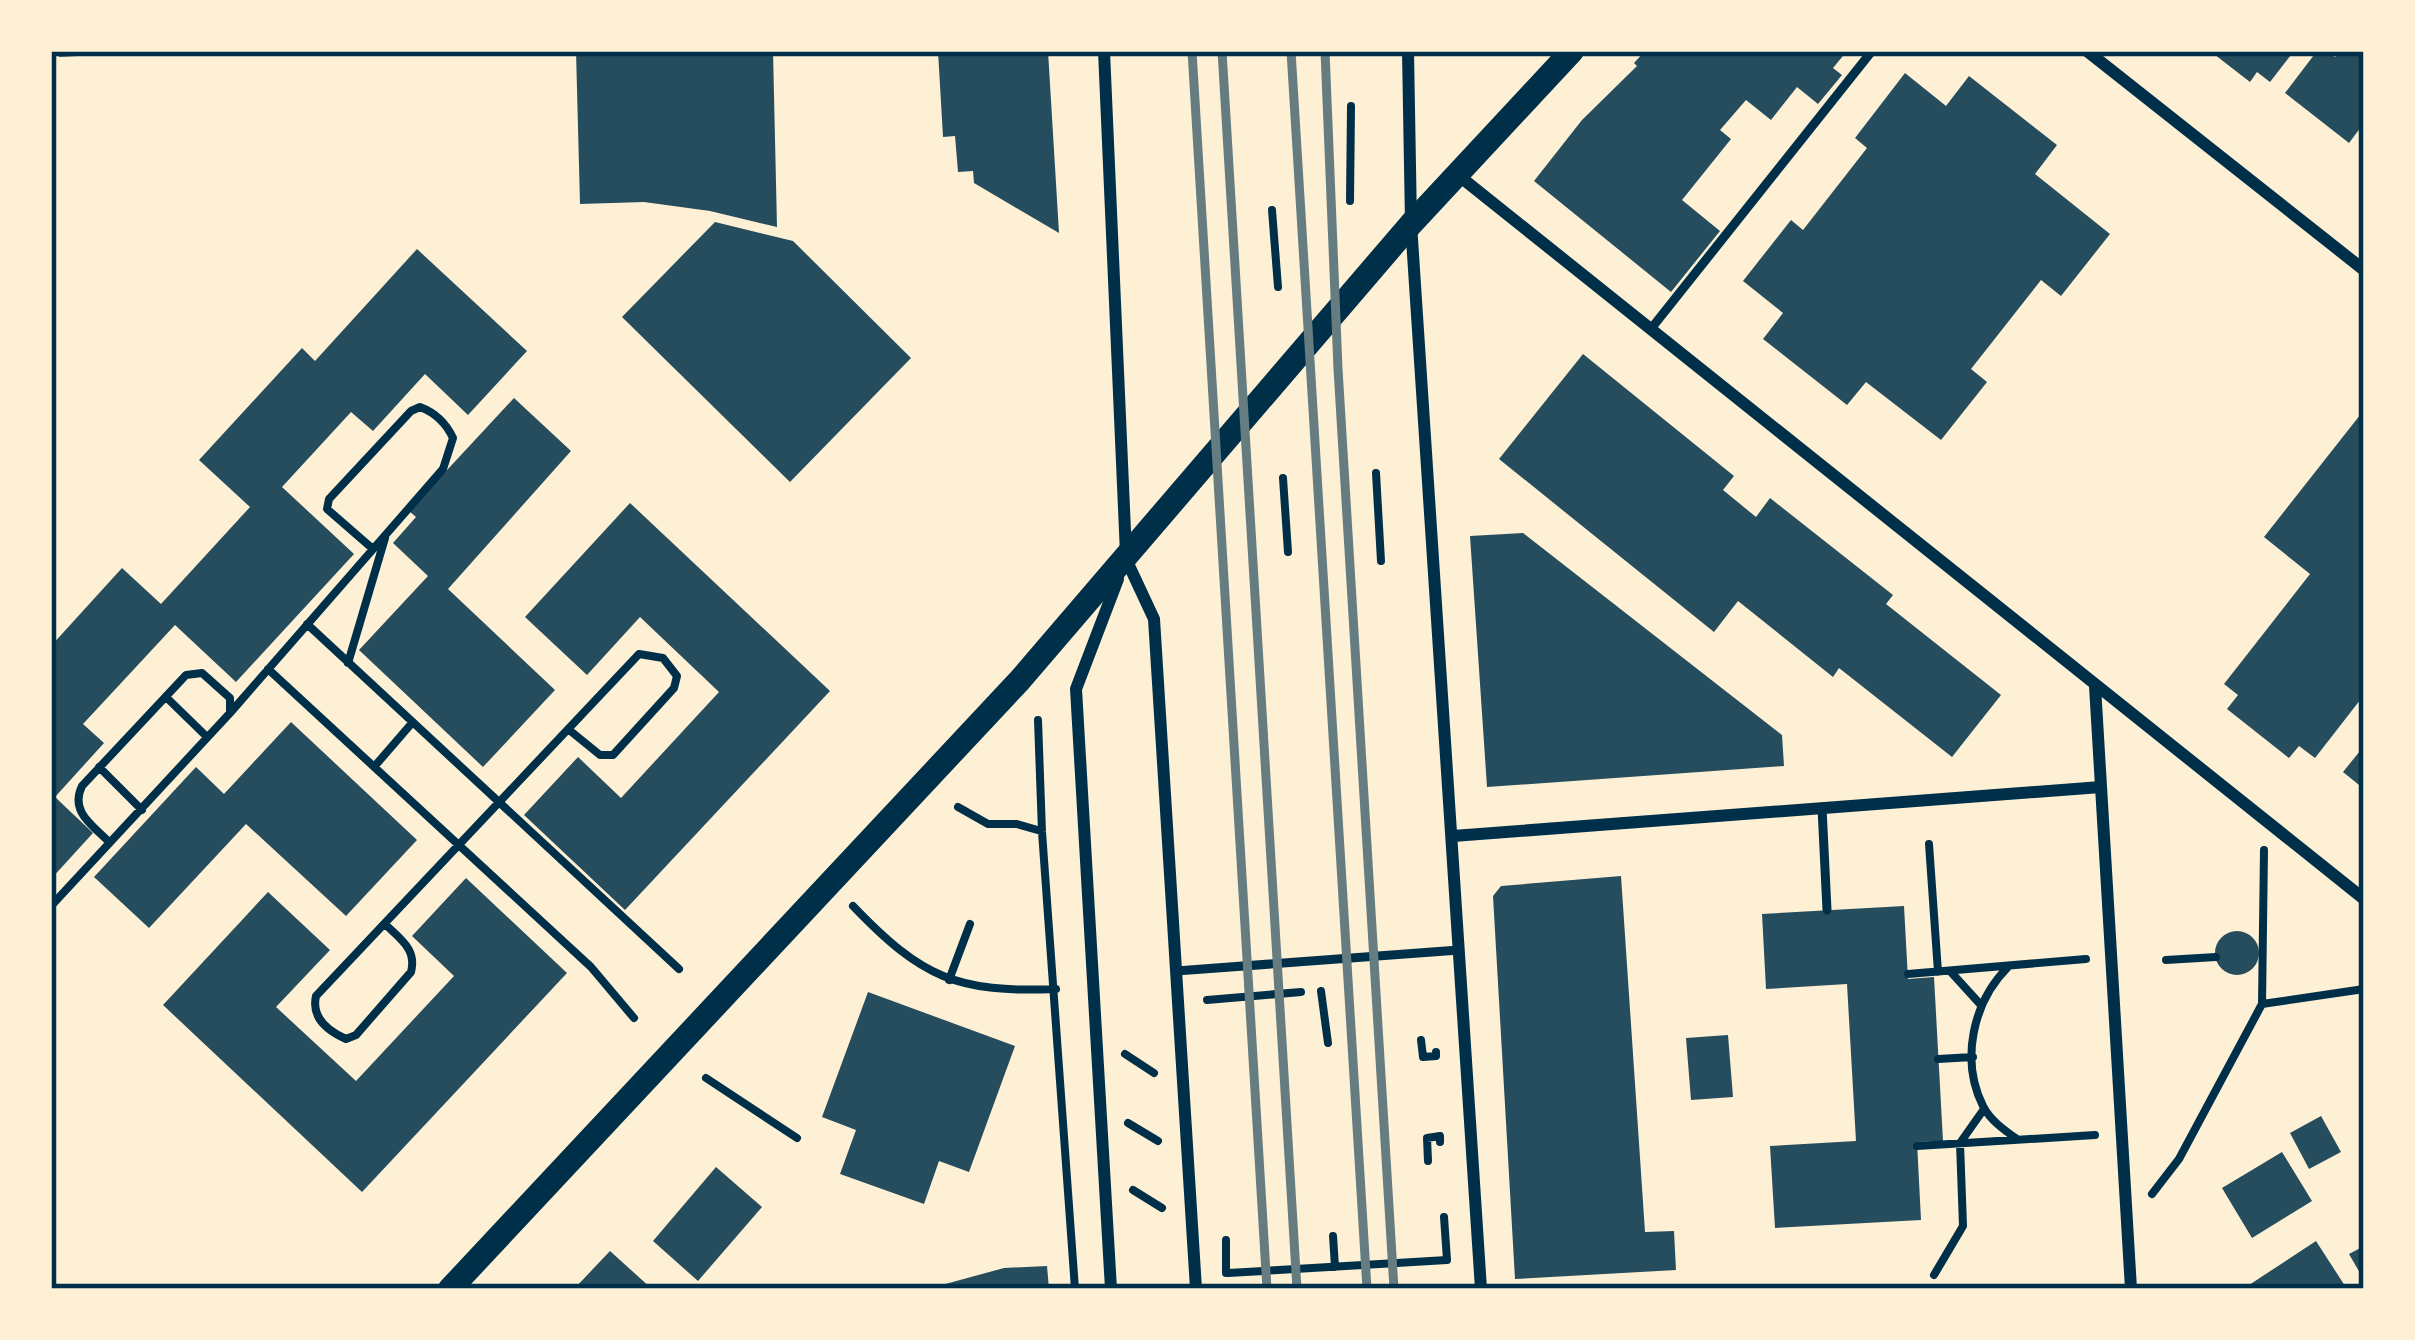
<svg xmlns="http://www.w3.org/2000/svg" width="2415" height="1340" font-family="'PT Sans Narrow',sans-serif">
	<style>
		.building { fill: #264d5e }
		.lines { fill: none; stroke-linecap: round; stroke-linejoin: round }
		.path { stroke: #003049; stroke-width: 8 }
		.service { stroke: #003049; stroke-width: 9 }
		.minor { stroke: #003049; stroke-width: 12 }
		.secondary { stroke: #003049; stroke-width: 24 }
		.rail { stroke: #657d81; stroke-width: 9 }
		.neatline { fill: none; stroke: #003049; stroke-width: 4.5 }
	</style>
	<rect width="100%" height="100%" fill="#fdf0d5"/>
	<!-- building -->
	<path class="building" d="M59 51H96V55L59 57Z
		M576 51H773L777 227 710 211 644 202 580 204Z
		M938 51H1048L1059 233 974 183 973 171 958 172 955 136 943 137Z
		M1645 51H1847L1833 68 1842 75 1818 104 1797 87 1771 120 1746 100 1720 130 1731 139 1682 200 1720 231 1671 292 1534 181 1582 120 1637 66 1634 63Z
		M2210 51H2294L2270 82 2257 72 2250 82Z
		M2317 51H2328L2335 57 2340 51H2358L2364 56V123L2349 143 2285 93Z
		M1905 73 1946 106 1969 76 2057 145 2035 174 2110 234 2061 296 2041 280 1971 369 1987 382 1941 440 1866 382 1847 405 1763 339 1783 313 1743 281 1791 220 1803 230 1867 148 1855 138Z
		M715 222 793 241 911 358 790 482 622 317Z
		M417 249 527 351 468 415 425 374 373 431 351 412 282 487 354 554 236 682 175 625 83 724 104 743 55 797 93 833 51 879V646L122 568 161 604 250 507 199 460 302 348 315 361Z
		M1583 354 1734 476 1723 490 1756 517 1770 498 1893 595 1886 604 2001 695 1952 757 1839 668 1833 677 1738 601 1714 632 1499 459Z
		M514 398 571 451 448 589 555 690 483 767 359 650 428 576 393 543 416 517 409 511Z
		M2364 410V695L2315 758 2299 746 2289 758 2227 709 2238 695 2224 684 2310 574 2264 537Z
		M630 503 830 691 625 910 524 815 578 757 621 798 719 692 640 617 587 675 525 617Z
		M1523 533 1782 735 1784 766 1487 787 1470 536Z
		M291 722 417 840 346 916 246 824 149 928 94 877 196 767 224 794Z
		M2364 746V789L2343 772Z
		M1621 876 1645 1232 1674 1231 1676 1270 1515 1279 1493 896 1501 886Z
		M466 878 567 973 362 1192 163 1005 268 892 330 950 276 1007 356 1081 454 976 412 936Z
		M1904 906 1908 979 1934 977 1943 1141 1917 1142 1921 1220 1775 1228 1770 1146 1856 1141 1847 984 1766 989 1762 914Z
		M2215 953a22 22 0 1 1 44 0a22 22 0 1 1-44 0Z
		M868 992 1015 1046 969 1172 939 1161 924 1204 840 1174 856 1130 822 1117Z
		M1728 1035 1733 1097 1691 1100 1686 1038Z
		M2321 1116 2341 1152 2309 1169 2290 1133Z
		M2282 1152 2312 1201 2252 1238 2222 1188Z
		M716 1167 762 1207 698 1281 653 1241Z
		M2316 1241 2347 1289H2243Z
		M2364 1246V1280L2349 1254Z
		M610 1251 652 1289H574Z
		M1047 1266 1049 1289H927L1004 1268Z"/>
	<g class="lines">
		<!-- path -->
		<path class="path" d="M1350 201 1351 106
			M1272 210 1278 287
			M1376 473 1381 561
			M1283 478 1288 552
			M307 624 679 969
			M348 663 385 538
			M268 669 591 967 634 1018
			M166 697 207 737
			M230 713 443 469 453 438C446 423 436 413 420 407L411 411 329 499 327 509 373 549
			M1038 720 1042 832 1075 1289
			M99 767 142 810
			M374 767 412 723
			M958 807 988 824H1017L1041 831
			M1929 844 1938 972
			M51 906 230 713V698L202 673 186 675 82 786C70 811 91 824 108 841
			M853 906C922 978 957 993 1056 989
			M385 924C400 939 417 949 411 972L356 1035 346 1039C328 1031 311 1018 316 996L639 654 663 658 677 676 674 688 613 755H600L568 729
			M2166 960 2216 957
			M2008 967C1973 1002 1960 1060 1983 1106 1990 1120 2004 1130 2017 1139
			M1950 971 1980 1004
			M1908 974 2086 959
			M949 980 970 924
			M1321 991 1328 1043
			M1207 1000 1301 992
			M2262 1004 2364 989
			M1421 1040 1423 1057 1436 1056V1052
			M1125 1054 1154 1073
			M1938 1059 1973 1057
			M706 1078 797 1138
			M1128 1123 1158 1141
			M1917 1146 2095 1135
			M1428 1161 1427 1138 1440 1136V1142
			M1133 1190 1162 1208
			M2152 1194 2179 1159 2262 1004 2264 850
			M1333 1236 1335 1267
			M1226 1273V1240
			M1228 1273 1447 1260 1444 1217
			M1934 1275 1963 1226 1960 1143 1984 1109"/>
		<!-- service -->
		<path class="service" d="M1650 330 1872 51
			M1822 808 1827 910
			M1176 971 1459 950"/>
		<!-- minor -->
		<path class="minor" d="M1104 51 1126 554
			M1408 51 1411 224 1481 1289
			M2087 51 2364 270
			M1458 175 2364 899
			M1126 559 1154 619 1196 1289
			M2095 686 2131 1289
			M1453 836 2101 787
			M1111 1289 1076 689 1118 579"/>
		<!-- secondary -->
		<path class="secondary" d="M450 1289 1020 680 1411 224 1572 51"/>
		<!-- rail -->
		<path class="rail" d="M1192 51 1267 1289
			M1222 51 1297 1289
			M1291 51 1367 1289
			M1325 51 1338 369 1394 1289"/>
	</g>
	<!-- border -->
	<rect width="2415" height="1340" fill="none" stroke="#fdf0d5" stroke-width="108"/>
	<rect x="54" y="54" width="2307" height="1232" class="neatline"/>
</svg>
